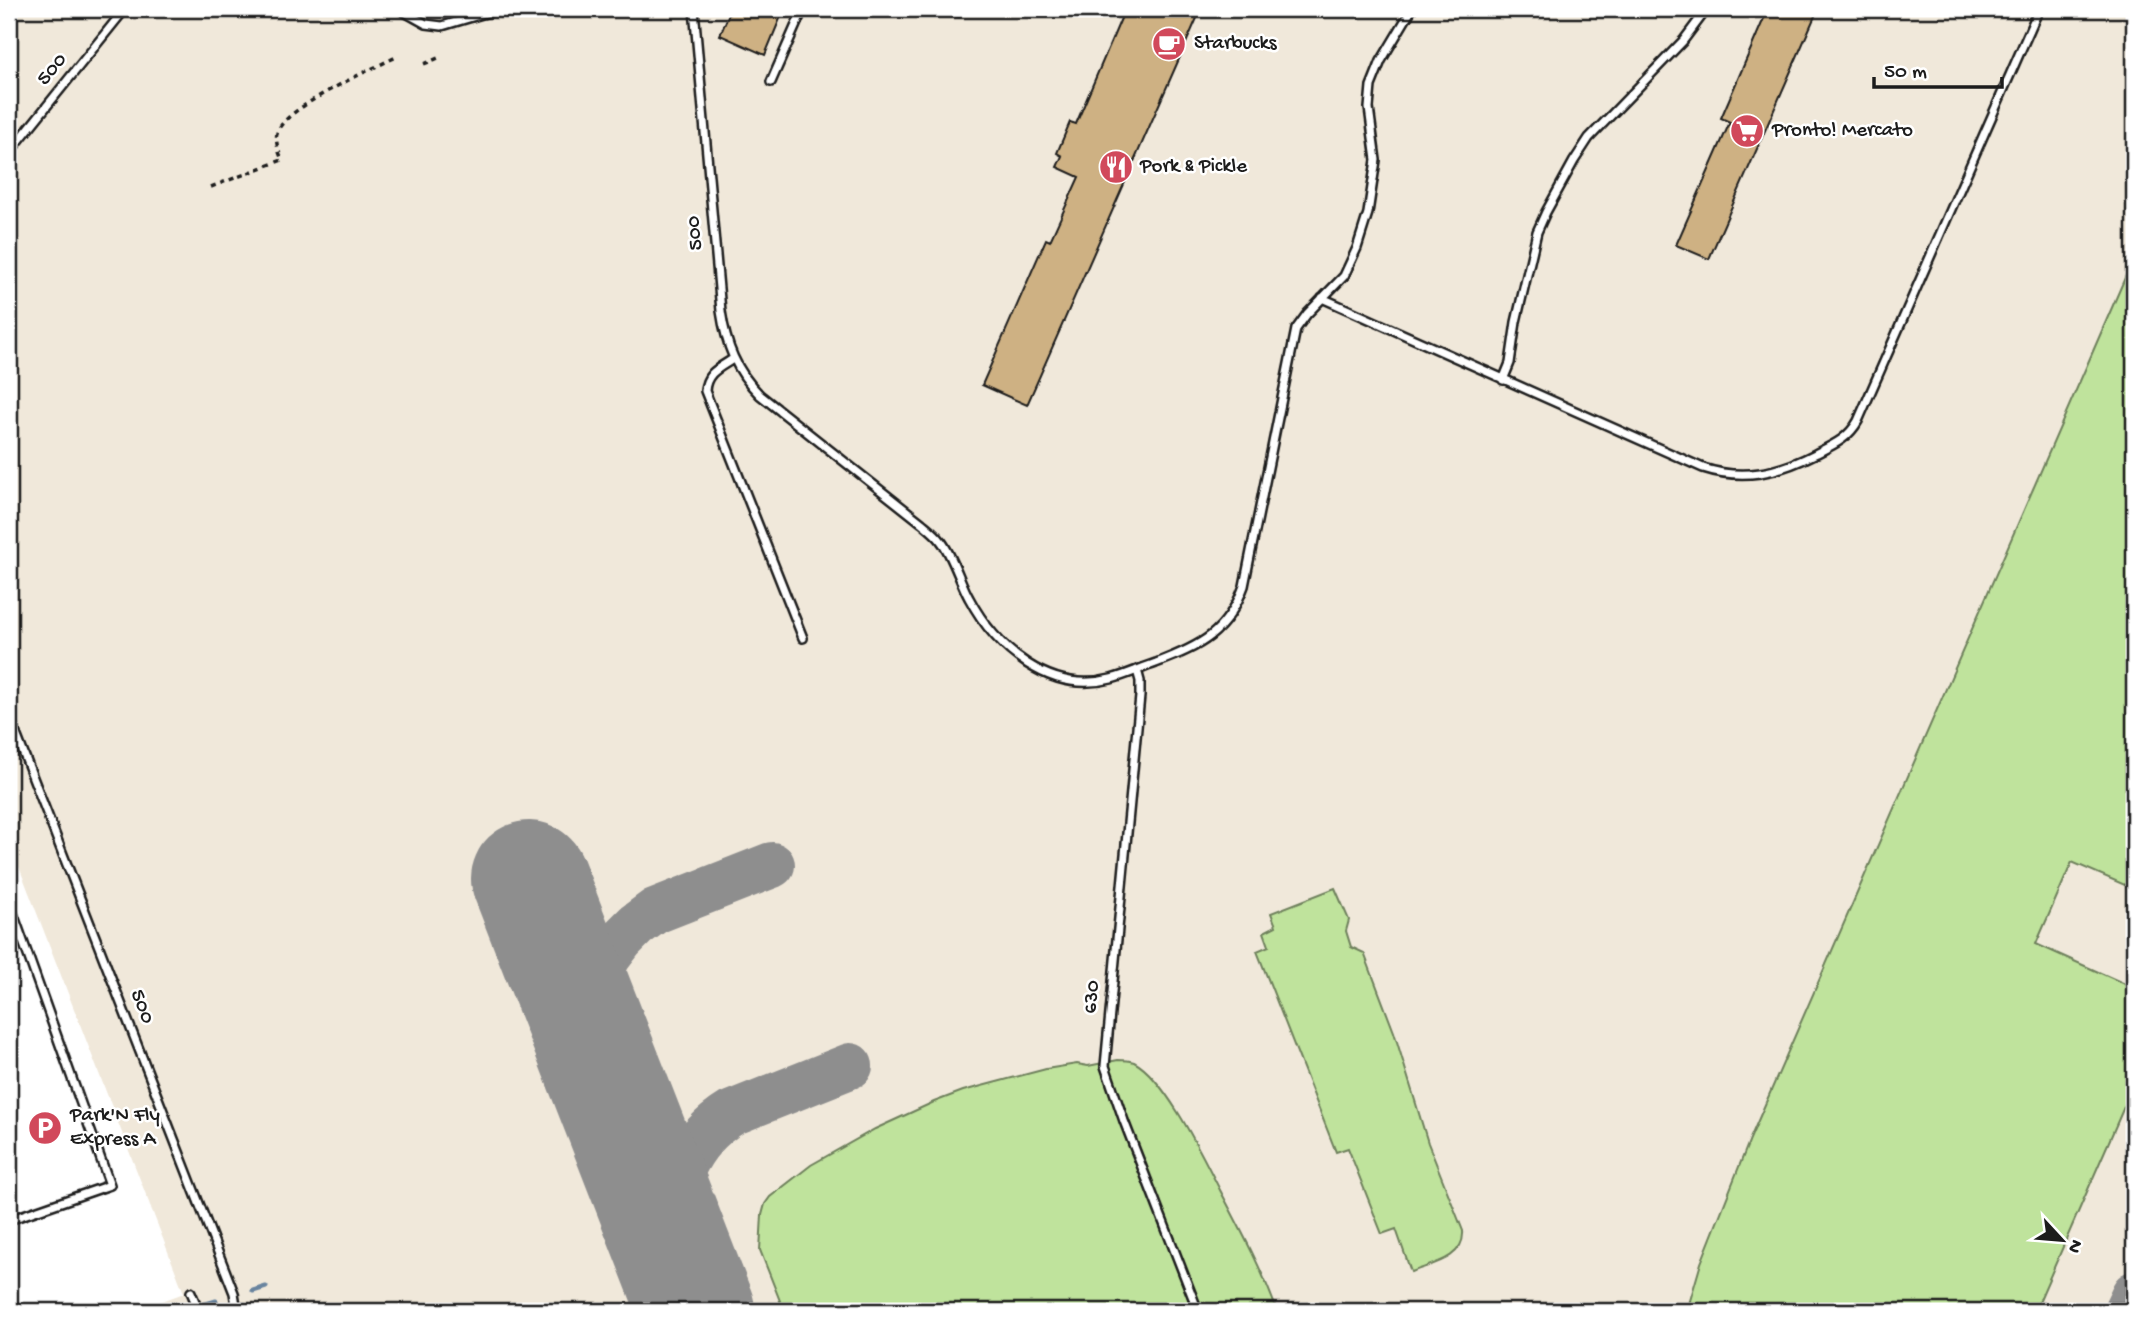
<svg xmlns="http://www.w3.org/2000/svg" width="2143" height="1320" font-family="'Gochi Hand',sans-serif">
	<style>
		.built { fill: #f0e8da }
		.green { fill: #bfe39c; stroke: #6e805c; stroke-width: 2 }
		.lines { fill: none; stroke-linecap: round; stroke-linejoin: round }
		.stream { stroke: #69849f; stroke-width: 5 }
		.taxiway { stroke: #8e8e8e; stroke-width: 46 }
		.runway { stroke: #8e8e8e; stroke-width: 116 }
		.building { fill: #ceb183; stroke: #1c1c1c; stroke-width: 2 }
		.lane-casing { stroke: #1c1c1c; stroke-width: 12 }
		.path { stroke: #1c1c1c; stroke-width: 3.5; stroke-dasharray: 5 5; stroke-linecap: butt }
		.lane { stroke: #fff; stroke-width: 7 }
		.labels { text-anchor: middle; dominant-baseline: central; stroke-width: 5; stroke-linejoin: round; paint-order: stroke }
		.poi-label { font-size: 21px; fill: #1c1c1c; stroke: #fff; text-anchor: start }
		.street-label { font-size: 21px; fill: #1c1c1c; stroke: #fff }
	</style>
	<rect width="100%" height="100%" fill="#fff"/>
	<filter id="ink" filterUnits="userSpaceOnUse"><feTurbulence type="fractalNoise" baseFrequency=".0143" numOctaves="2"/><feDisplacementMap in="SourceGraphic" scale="14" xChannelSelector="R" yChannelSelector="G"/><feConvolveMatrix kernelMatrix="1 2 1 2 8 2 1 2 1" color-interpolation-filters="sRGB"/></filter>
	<g filter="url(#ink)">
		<!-- built -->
		<path class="built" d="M9 9H2134V1311H135L184 1293 9 841Z"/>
		<!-- green -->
		<path class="green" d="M2134 257V889L2072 862 2036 944 2134 988V1084L2035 1311H1687L1701 1263 1750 1139Z
			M1335 888 1349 920 1346 931 1351 947 1364 953 1394 1032 1428 1143 1463 1231C1465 1259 1431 1264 1411 1272L1396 1229 1382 1234 1348 1148 1336 1152 1257 951 1269 946 1264 932 1276 926 1271 913Z
			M1118 1060C1124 1060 1129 1060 1134 1062 1166 1079 1203 1157 1220 1190 1241 1230 1262 1269 1277 1311H784L760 1250 762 1215 765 1204 770 1197 811 1165 875 1129 934 1102 963 1091 1046 1069 1077 1064 1088 1066Z"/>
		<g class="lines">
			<!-- stream -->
			<path class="stream" d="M253 1291 266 1287
				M203 1305 216 1301
				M182 1311 185 1310"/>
			<!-- taxiway -->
			<path class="taxiway" d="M659 1213 658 1200 599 1048 593 1011 594 999 599 978 608 957 621 940 636 925 655 911 772 865
				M694 1304 696 1297C689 1278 679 1259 675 1240 664 1190 689 1139 732 1113L850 1066
				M2126 1311 2134 1294"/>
			<!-- runway -->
			<path class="runway" d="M529 879 697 1311"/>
		</g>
		<!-- building -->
		<path class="building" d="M731 9H784L765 55 720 35Z
			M1125 9H1201L1027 405 982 385 1046 239 1050 241 1079 177 1057 167 1062 156 1057 153 1070 122 1076 124Z
			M1768 9H1818L1709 259 1676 245 1730 122 1721 118Z"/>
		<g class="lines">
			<!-- lane casing -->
			<g class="lane-casing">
				<path id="lane" d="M399 9 426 24 442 26 499 9
					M694 9 721 311C726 345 736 371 760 395L922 523C928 528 936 534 941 541 952 554 960 582 969 598 996 649 1050 695 1111 679 1126 675 1141 668 1156 663 1201 646 1227 633 1244 586L1296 329 1307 314 1344 276 1357 248 1368 213 1376 160 1369 108 1371 86 1381 61 1412 9
					M950 9 958 12
					M771 82 803 9
					M9 153 125 9
					M1322 298 1703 468C1743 481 1778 473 1815 454 1833 445 1848 439 1858 421L2039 9
					M733 359C719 368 706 373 705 391L803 638
					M1503 380 1510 363 1516 322 1537 232 1546 212 1574 161 1589 138 1683 41 1707 9
					M1137 670 1140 681V696L1105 1066 1124 1121 1198 1311
					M9 716 234 1293 237 1311
					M9 902 110 1185 9 1220
					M191 1292 199 1311"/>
			</g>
			<!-- path -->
			<path class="path" d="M424 64 438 58
				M211 187 282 160C279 152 275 142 277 133 283 108 372 69 396 57"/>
			<!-- lane -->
			<use href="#lane" class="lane"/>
		</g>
	</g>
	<!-- icons -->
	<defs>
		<g id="cafe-disc" transform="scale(1.75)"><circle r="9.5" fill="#d1495b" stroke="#fff"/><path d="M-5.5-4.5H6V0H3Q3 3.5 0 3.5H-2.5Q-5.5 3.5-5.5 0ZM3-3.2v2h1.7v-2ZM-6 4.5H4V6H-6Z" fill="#fff"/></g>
		<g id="supermarket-disc" transform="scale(1.75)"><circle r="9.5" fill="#d1495b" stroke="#fff"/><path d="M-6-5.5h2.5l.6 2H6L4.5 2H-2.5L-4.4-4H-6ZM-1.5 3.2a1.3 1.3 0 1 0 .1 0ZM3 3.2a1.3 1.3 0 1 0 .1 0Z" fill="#fff"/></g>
		<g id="restaurant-disc" transform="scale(1.75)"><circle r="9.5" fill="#d1495b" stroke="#fff"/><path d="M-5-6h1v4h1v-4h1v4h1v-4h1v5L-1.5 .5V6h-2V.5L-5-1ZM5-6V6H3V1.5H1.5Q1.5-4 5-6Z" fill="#fff"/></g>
		<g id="parking-disc" transform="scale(1.75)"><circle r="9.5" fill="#d1495b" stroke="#fff"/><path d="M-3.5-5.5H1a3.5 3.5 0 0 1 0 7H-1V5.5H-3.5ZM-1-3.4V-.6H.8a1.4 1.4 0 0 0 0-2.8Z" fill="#fff"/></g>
	</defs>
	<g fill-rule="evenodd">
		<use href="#cafe-disc" x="1169" y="44"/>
		<use href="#supermarket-disc" x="1747" y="131"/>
		<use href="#restaurant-disc" x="1116" y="167"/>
		<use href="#parking-disc" x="45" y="1128"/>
	</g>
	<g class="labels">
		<!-- poi labels -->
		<g class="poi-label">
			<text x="1194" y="44">Starbucks</text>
			<text x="1772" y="131">Pronto! Mercato</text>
			<text x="1140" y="167">Pork &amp; Pickle</text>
			<text x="70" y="1116">Park'N Fly<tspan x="70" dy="24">Express A</tspan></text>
		</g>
		<!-- street labels -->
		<g class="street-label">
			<text transform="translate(53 70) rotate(-51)">500</text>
			<text transform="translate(696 233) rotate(-95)">500</text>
			<text transform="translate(1093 997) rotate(-85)">630</text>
			<text transform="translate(141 1007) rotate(69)">500</text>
		</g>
	</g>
	<!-- margin -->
	<rect width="2143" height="1320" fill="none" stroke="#fff" stroke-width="35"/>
	<rect x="18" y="18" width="2108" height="1285" fill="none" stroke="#1c1c1c" stroke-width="2.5" filter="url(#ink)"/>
	<!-- north arrow -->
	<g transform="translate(2062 1240) rotate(116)" stroke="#ffffff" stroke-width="5" paint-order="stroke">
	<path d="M0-5L12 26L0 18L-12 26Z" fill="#1c1c1c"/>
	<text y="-10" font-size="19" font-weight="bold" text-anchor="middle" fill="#1c1c1c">N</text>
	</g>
	<!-- scale -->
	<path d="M1874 77v10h128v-10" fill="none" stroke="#1c1c1c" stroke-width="3.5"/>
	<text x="1884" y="77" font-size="21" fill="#1c1c1c" stroke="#ffffff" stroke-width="5" paint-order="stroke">50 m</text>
</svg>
